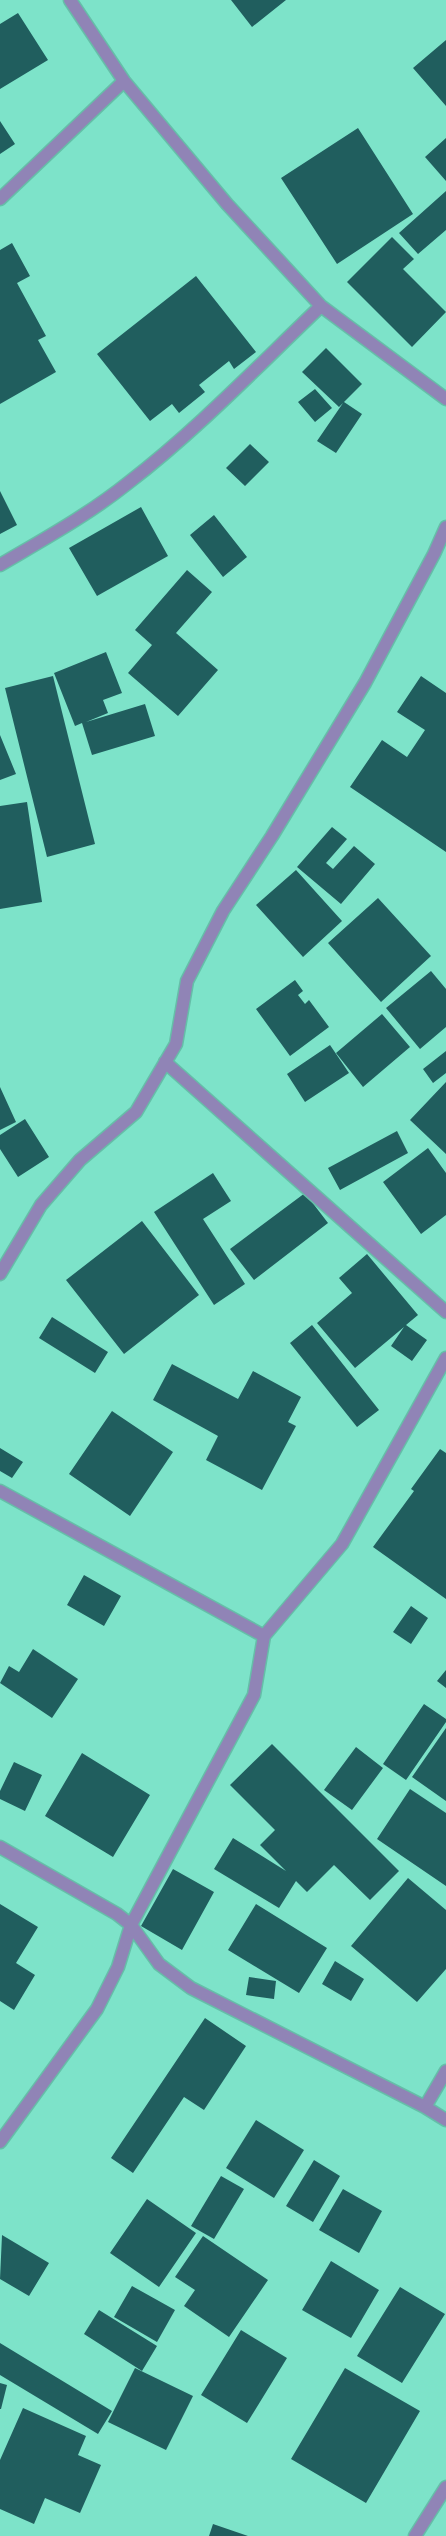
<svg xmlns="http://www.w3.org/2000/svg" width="446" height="2536" font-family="'PT Sans',sans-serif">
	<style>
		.building { fill: #205e5e }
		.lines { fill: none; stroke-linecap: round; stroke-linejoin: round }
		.street-casing { stroke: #65bea8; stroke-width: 15 }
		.street { stroke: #9084b6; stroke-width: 12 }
	</style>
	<rect width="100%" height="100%" fill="#7de3c9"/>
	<!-- building -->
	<path class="building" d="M231 0H286L252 27Z
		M18 13 48 60 0 89V24Z
		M446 40V106L413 68Z
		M0 121 15 144 0 154Z
		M358 128 413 214 337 264 281 178Z
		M446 138V181L425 157Z
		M446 191V230L418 254 399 233Z
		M392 237 414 259 403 269 446 312 412 347 347 282Z
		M12 243 30 276 17 283 46 336 38 340 56 372 0 404V250Z
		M196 276 256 352 234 369 229 361 199 385 205 392 179 413 172 404 150 421 97 354Z
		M326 348 362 384 344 402 362 414 336 453 317 441 343 403 339 407 302 372Z
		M315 389 332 408 315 422 298 402Z
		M250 444 269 462 245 486 226 468Z
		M0 491 17 525 0 534Z
		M141 507 168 556 97 596 69 548Z
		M214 515 247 557 223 577 190 535Z
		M187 570 212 592 176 633 218 670 178 716 128 673 152 645 135 630Z
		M106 652 122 693 103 700 108 713 86 722 145 704 155 736 92 755 82 723 75 726 54 673Z
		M53 676 95 844 47 857 5 688Z
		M421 676 446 693V852L350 787 382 740 407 757 425 730 397 712Z
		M0 735 16 774 0 780Z
		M27 802 42 902 0 909V806Z
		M332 827 347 839 326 863 333 869 354 846 375 864 341 904 297 867Z
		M296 870 342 921 303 957 256 905Z
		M378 898 431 956 381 1002 328 943Z
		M431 971 446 989V1027L420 1049 386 1008Z
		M295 980 303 991 298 995 305 1004 309 1000 329 1027 290 1056 256 1009Z
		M382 1014 410 1047 363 1087 336 1053Z
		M330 1045 349 1073 305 1102 287 1074Z
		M446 1051V1073L433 1083 423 1069Z
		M446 1082V1154L410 1120Z
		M0 1087 16 1122 0 1130Z
		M25 1119 49 1157 18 1177 0 1149V1135Z
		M397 1131 408 1153 340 1190 328 1168Z
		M428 1148 446 1173V1215L421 1234 383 1182Z
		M213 1173 231 1201 203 1219 245 1284 214 1305 154 1212Z
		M305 1193 328 1223 254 1280 230 1249Z
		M142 1221 199 1295 124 1354 66 1280Z
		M367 1254 418 1315 406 1325 427 1340 412 1361 391 1346 404 1327 355 1368 317 1323 352 1293 339 1278Z
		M52 1317 108 1352 95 1373 39 1338Z
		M312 1325 379 1410 357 1427 290 1343Z
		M172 1364 238 1399 253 1371 301 1397 288 1422 296 1426 262 1490 206 1460 218 1436 153 1400Z
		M112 1411 173 1452 130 1516 69 1474Z
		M0 1448 23 1462 12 1478 0 1471Z
		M440 1449 446 1453V1599L373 1547 414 1491 411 1489Z
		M84 1575 121 1596 104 1626 67 1605Z
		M411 1606 428 1618 411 1644 393 1632Z
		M33 1649 78 1679 52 1718 0 1683 9 1666 19 1672Z
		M446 1670V1688L437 1681Z
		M424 1704 446 1719V1722L406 1780 383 1764Z
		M446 1728V1801L412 1777Z
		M272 1744 399 1871 370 1900 334 1865 307 1892 296 1881 279 1908 214 1869 233 1838 286 1871 260 1845 275 1830 230 1785Z
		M356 1747 383 1768 352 1810 324 1790Z
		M82 1753 150 1795 113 1857 45 1816Z
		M14 1762 42 1775 25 1811 0 1799V1791Z
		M410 1789 446 1813V1886L377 1839Z
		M173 1869 214 1892 182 1950 141 1926Z
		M408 1878 446 1910V1969L417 2002 351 1946Z
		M0 1904 38 1927 16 1963 35 1975 14 2010 0 2001Z
		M256 1904 327 1948 299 1993 228 1950Z
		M335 1961 364 1979 351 2001 322 1984Z
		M249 1977 276 1981 274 1999 246 1995Z
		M205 2018 246 2046 204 2110 184 2097 133 2173 111 2158Z
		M256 2120 304 2150 274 2198 226 2168Z
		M314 2160 340 2176 313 2222 286 2206Z
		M221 2176 244 2189 214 2239 191 2226Z
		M343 2189 382 2211 359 2253 319 2230Z
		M147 2199 196 2233 159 2287 110 2253Z
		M2 2235 49 2263 29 2296 0 2279Z
		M203 2236 268 2280 229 2337 184 2306 195 2290 175 2277Z
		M331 2261 379 2290 351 2338 302 2310Z
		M132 2286 175 2310 157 2342 114 2317Z
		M400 2287 445 2314 402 2383 357 2356Z
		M99 2310 157 2346 142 2371 84 2334Z
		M241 2330 287 2358 247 2423 201 2395Z
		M0 2343 112 2411 98 2434 0 2375Z
		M135 2368 193 2396 166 2450 108 2422Z
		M345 2368 420 2411 366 2503 291 2459Z
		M0 2383 7 2385 1 2409H0Z
		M23 2408 86 2436 78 2455 101 2465 80 2513 45 2498 34 2524 0 2509V2460Z
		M213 2524 248 2536H209Z"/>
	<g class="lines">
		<!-- street casing -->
		<g class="street-casing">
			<path id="street" d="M70 0 124 81 227 204 321 306 446 399
				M0 199 124 81
				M0 565C44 539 88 515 128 483 197 430 258 366 321 306
				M165 1062 446 1312
				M0 1274 41 1205 80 1160 136 1112 176 1044 187 981 223 911 272 836 365 683 434 554 446 527
				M0 1491 264 1636
				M0 1847 117 1914 131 1925 159 1964 191 1988 425 2107 446 2120
				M425 2107 446 2071
				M0 2142 97 2009 118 1967 131 1925 254 1695 264 1636 342 1544 446 1358
				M415 2536 446 2487"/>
		</g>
		<!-- street -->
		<use href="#street" class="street"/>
	</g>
</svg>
